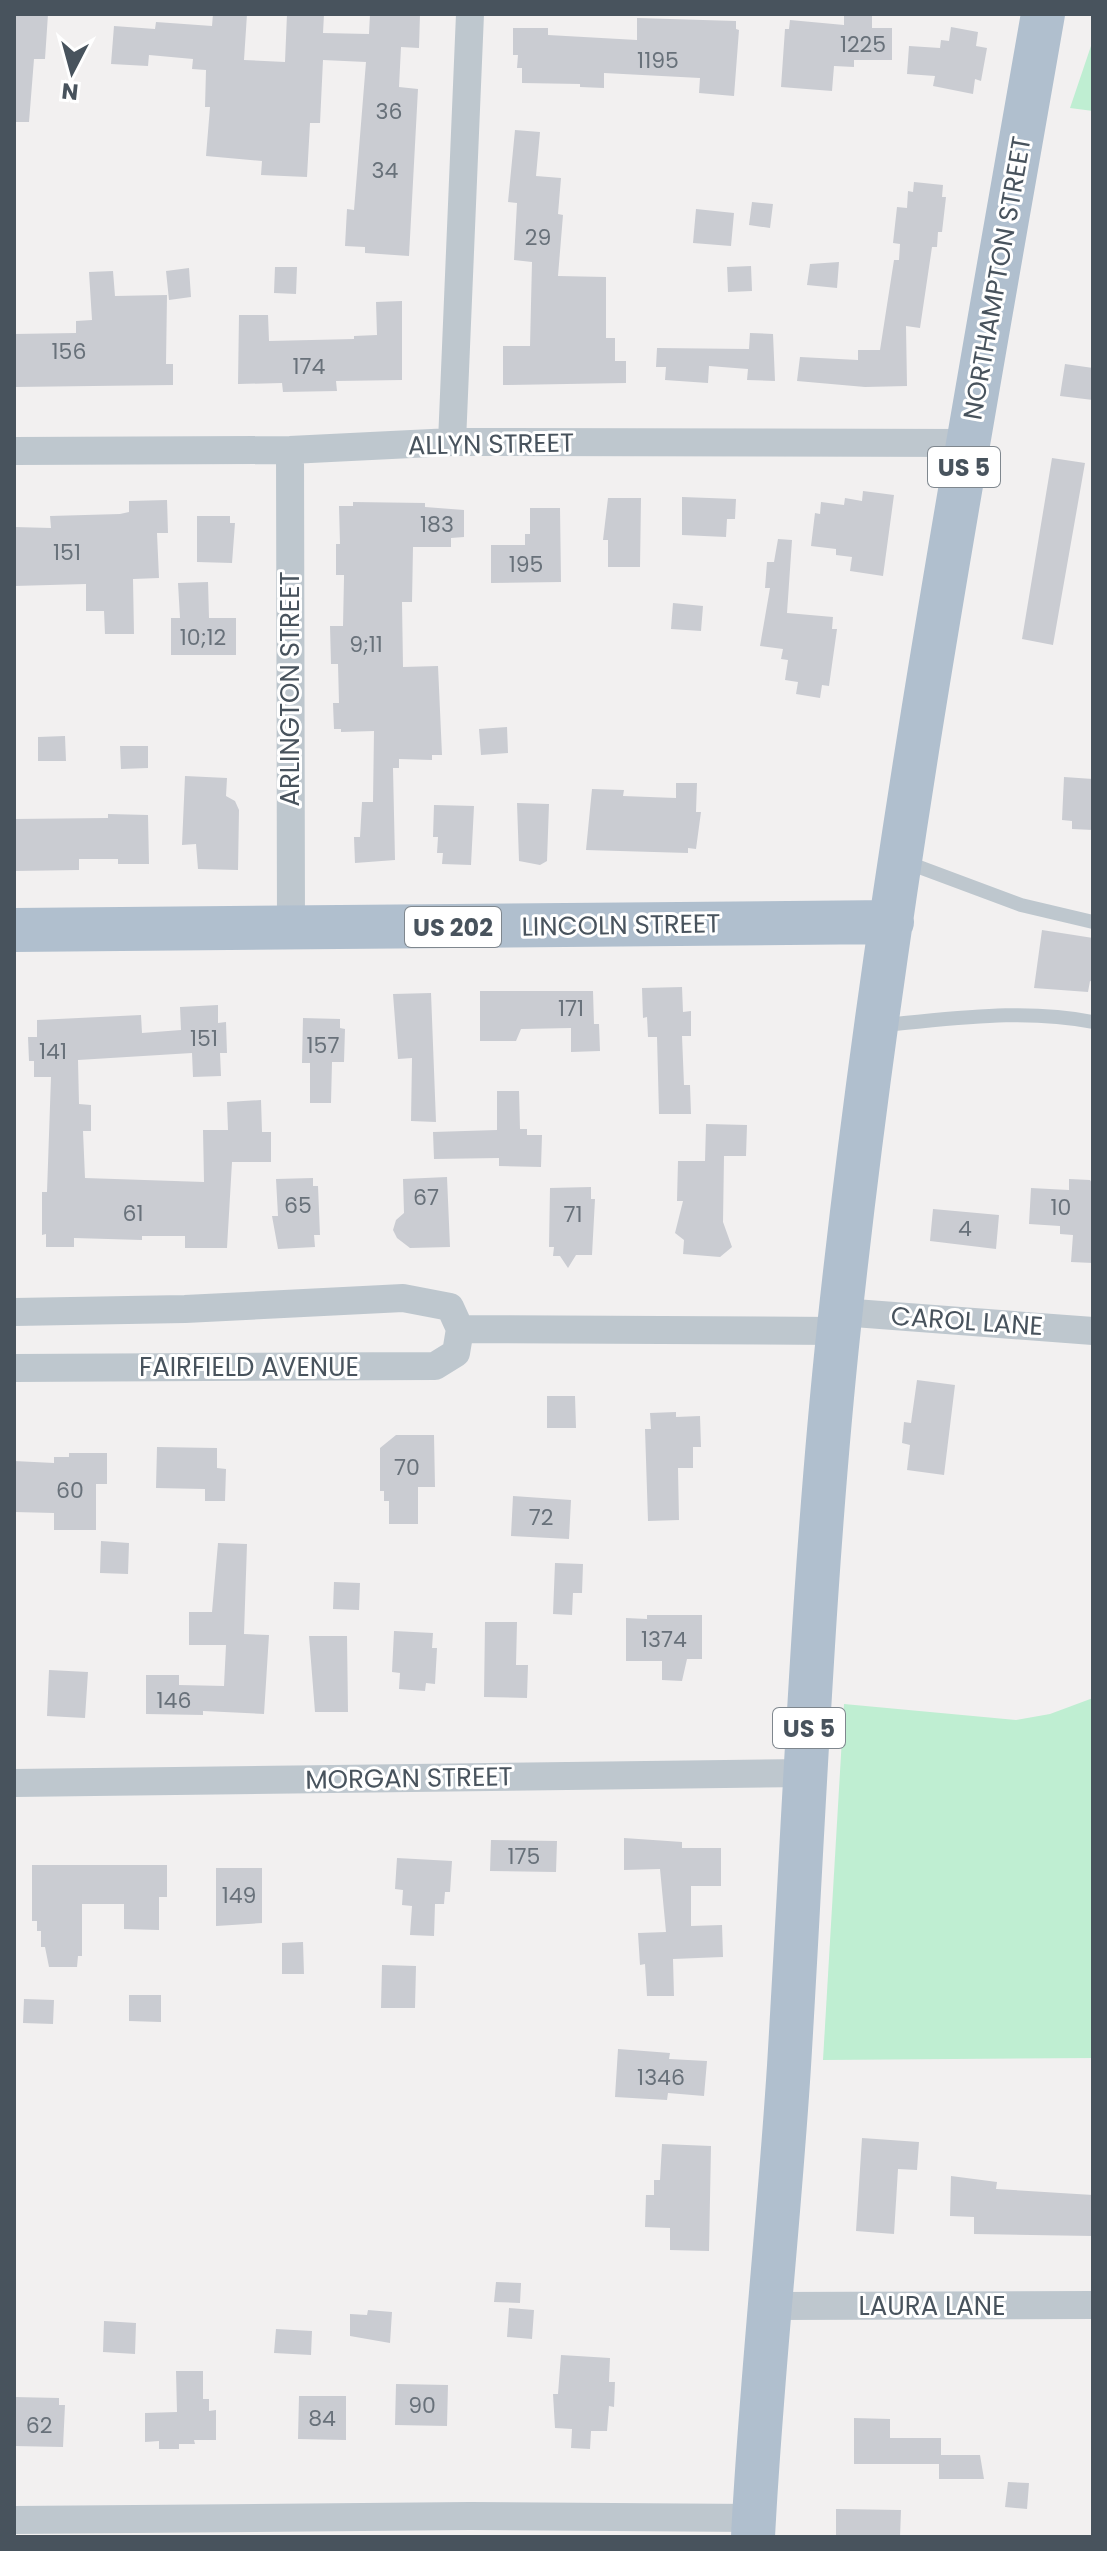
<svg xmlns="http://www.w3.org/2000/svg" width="1107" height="2551" font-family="Poppins,sans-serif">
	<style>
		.green { fill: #bfeed2 }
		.building { fill: #caccd2 }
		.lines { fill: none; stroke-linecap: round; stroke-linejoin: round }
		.service { stroke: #bec7ce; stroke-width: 14 }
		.minor { stroke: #bec7ce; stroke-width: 28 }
		.primary { stroke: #b0bfce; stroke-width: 44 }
		.labels { text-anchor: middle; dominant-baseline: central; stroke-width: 6; stroke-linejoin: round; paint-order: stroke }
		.number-label { font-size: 22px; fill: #68717a }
		.shield { fill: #fff; stroke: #7f878e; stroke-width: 2 }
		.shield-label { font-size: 24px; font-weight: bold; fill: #48535d }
		.street-label { font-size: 26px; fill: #48535d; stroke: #fff }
	</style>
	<rect width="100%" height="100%" fill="#f2f0f0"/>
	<!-- green -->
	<path class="green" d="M1093 40V111L1070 108Z
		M1093 1698V2058L823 2060 844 1704 1016 1720 1050 1714Z"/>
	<!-- building -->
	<path class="building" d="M14 14H48L45 59H34L29 122H14Z
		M213 14H247L244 60 285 62 287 14H324L323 33 369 34 370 14H420L419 48 401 47 399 87 418 89 409 256 365 253V247L345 246 347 209 354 210 366 62 323 60 320 123H310L307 177 261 175 262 161 206 156 210 107H205L206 70 192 69 193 59 149 55 148 66 111 64 114 26 155 29 156 22 212 26Z
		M844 16H872V28H892V60H854V67L834 66 832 91 781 87 785 29H789L790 20 844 25Z
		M637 18 736 21V29L739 30 734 96 699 93 700 78 604 73V88L580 87V84L522 83V68H517L518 55H513V28H548V35L637 40Z
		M951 27 978 32 976 46 987 48 981 81 975 79 973 94 933 86 935 76 907 74 909 46 940 48 941 40 949 41Z
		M515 130 540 132 536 176 561 178 558 214 563 215 558 276 606 277V338H615V361H626V383L503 385V346H530L532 262 514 260 517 203 508 202Z
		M914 182 943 185 942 197H946L942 232H938L937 247H932L920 328 906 326 907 386 865 387 797 381 800 357 858 360V350H880L894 260H899L900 244 893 243 897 207 907 208 908 191 913 192Z
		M752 202 773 204 770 228 749 225Z
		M696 209 734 213 731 246 693 243Z
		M839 262 837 288 807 285 810 264Z
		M751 266 752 291 728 292 727 267Z
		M275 267H297L296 294 274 293Z
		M189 268 191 297 169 300 166 271Z
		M113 271 115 296 167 295 166 364H173V385L14 387V334L76 333V321L92 320 89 272Z
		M402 301V380L336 381 337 391 283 392 282 383 238 384 239 315H268L269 341 354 339V336L377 335 376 302Z
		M750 333 773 334 775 381 747 380 748 369 709 366 708 383 665 380 666 367H656L657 348 749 349Z
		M1065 364 1093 368V400L1060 396Z
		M1052 458 1085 463 1053 645 1022 639Z
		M863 491 894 495 883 576 850 571 852 557 836 555V549L811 546 815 513 820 514 821 502 844 505 845 498 862 501Z
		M682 497 736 499 735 519H727L726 537 682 535Z
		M608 498H641L640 567H608V540H603Z
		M167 500 168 533H157L159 578 133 579 134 634H105L104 611H86V584L14 586V527L51 528 50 516 120 514 129 512V501Z
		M353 502 425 503V507L464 510V537L451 538V547H413L412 602H402L403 667 438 666 442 755H432V760L399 759V768H393L395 860 355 863 354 837H360L362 802H373L374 731 341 732V729H334L333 703H339L338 664H331L330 626H343L344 578V575H336V544H340L339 506H353Z
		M530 508H560L561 582 491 583V545H525V534H530Z
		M197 516H230V523H235L232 563 197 562Z
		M778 539 792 540 787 613 833 617 832 629H837L829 686 822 685 820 698 796 694 798 682 785 680 788 660 781 659 783 649 760 646 770 588H765L767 562H774Z
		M208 582 209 618H236V655H171V618H180L178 583Z
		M673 603 703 606 701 631 671 629Z
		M507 727 508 753 481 755 479 729Z
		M65 736 66 761H38V737Z
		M120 746H148V768L121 769Z
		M185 776 227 778 226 796 235 801 239 810 238 870 198 869 196 844 182 845Z
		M1064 777 1093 779V830L1072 829V821L1062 820Z
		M676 783H697L696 812H701L696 849 688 848V853L586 850 592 789 624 790 623 796 676 798Z
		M517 803 549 804 547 861 540 865 519 861Z
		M434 805 474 806 471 865 442 864 443 853H437L438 837H433Z
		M108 814 148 815 149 864H118V859H79V870L14 871V819L108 818Z
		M1042 930 1093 938V982L1090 981 1088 992 1034 988Z
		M682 987 683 1012 691 1011V1036H682L684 1085H690L691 1114H659L657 1037H648L647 1017 643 1018 642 988Z
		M480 991H593L594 1024H599L600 1051 571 1052V1028L521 1029 516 1041H480Z
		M431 993 436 1122 411 1121 412 1058 398 1059 393 994Z
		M218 1005V1023L226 1022 227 1053H220L221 1076 193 1077 192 1053 78 1060 79 1104 91 1105V1131H83L85 1178 204 1182 203 1130H228L227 1102 261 1100 262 1132H271V1162H232L227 1248H185V1236H142V1240L74 1238V1247H46V1234L42 1235V1192H47L51 1077H34V1061H29L28 1037H37V1020L141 1015 142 1033 181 1030 180 1007Z
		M303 1018 340 1019V1028L345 1029 344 1062H332L331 1103H310V1063H302Z
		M497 1091H519L520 1129H527V1135H542L541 1167 499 1166V1158L434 1159 433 1132 497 1130Z
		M706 1124 747 1125 746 1156H724L723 1222 732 1247 720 1257 683 1254 684 1240 675 1233 683 1201H677L678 1161H705Z
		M447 1177 450 1247 410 1248 397 1238 393 1230 396 1220 404 1213 403 1179Z
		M313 1178V1186H318L320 1235H314L315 1247 278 1249 272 1216H278L276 1179Z
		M1069 1179 1090 1180 1093 1185V1263L1071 1262 1073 1235 1060 1234V1226L1029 1224 1031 1188 1069 1190Z
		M591 1187V1199H595L592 1255H576L568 1268 560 1256H553L554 1247H549L550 1188Z
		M933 1209 999 1215 996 1249 930 1241Z
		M917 1380 955 1385 944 1475 907 1470 910 1445 902 1443 904 1422 911 1423Z
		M547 1396H575L576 1428H547Z
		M676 1412V1417L700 1416 701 1447H693V1468H678L679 1520 648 1521 645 1429H651L650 1413Z
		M396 1435H434L435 1487H418V1524H389V1501H384V1491H380V1448Z
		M157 1447 217 1448V1468L226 1469 225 1501H205V1489L156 1488Z
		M69 1453H107V1484H96V1530H54V1513L14 1512V1461L54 1463V1457H69Z
		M513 1496 571 1500 569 1539 511 1536Z
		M101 1541 129 1543 128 1574 100 1573Z
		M218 1543 247 1544 244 1634 269 1635 264 1714 203 1711V1715L146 1714V1675H179V1685L224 1686 226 1645H189V1612H212Z
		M555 1563 583 1564 582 1593H573L572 1615 553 1614Z
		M334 1582 360 1583 359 1610 333 1609Z
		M647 1615H702V1659H687L682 1681 662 1680V1661H626V1618L647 1619Z
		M485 1622H517L516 1665H528L527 1698 484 1697Z
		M394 1631 433 1633 432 1648H437L435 1684 426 1683 425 1691 399 1689 400 1673 392 1672Z
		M309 1636H347L348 1712H315Z
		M49 1670 88 1672 85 1718 47 1716Z
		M624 1838 682 1842V1848H721V1886H691V1926L722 1925 723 1957 673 1959 674 1996H647L645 1964 640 1965 638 1933 666 1932 660 1869 624 1870Z
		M491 1840 557 1841 556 1872 490 1871Z
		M397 1858 452 1861 450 1892H445L444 1904H435L434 1936 410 1935 412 1906 402 1905 403 1890 395 1889Z
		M32 1865H167V1897H159V1930L124 1929V1904H82V1956H78L77 1967H49L45 1947H41V1931H37V1921H32Z
		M216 1868H262V1923L216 1926Z
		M303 1942 304 1974H282V1943Z
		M382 1965 416 1966 415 2008H381Z
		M129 1995H161V2022L129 2021Z
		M24 1999 54 2000 53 2024 23 2023Z
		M618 2049 670 2053 669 2059 707 2061 704 2096 668 2093 667 2100 615 2097Z
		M862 2138 919 2142 917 2170 898 2169 894 2234 856 2231Z
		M662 2144 711 2146 709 2251 670 2250V2228L645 2227 646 2195H654V2180H660Z
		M951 2176 997 2182 996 2189 1093 2195V2236L974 2234V2217L950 2216Z
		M496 2282 521 2283 520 2303 494 2302Z
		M509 2308 534 2310 532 2339 507 2337Z
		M368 2310 392 2312 390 2343 350 2336V2314L367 2315Z
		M104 2321 136 2323 135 2354 103 2352Z
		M276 2329 312 2331 311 2355 274 2353Z
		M561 2355 610 2358 609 2382H615L614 2407 609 2406 607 2431H591L590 2449 571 2448 572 2429 555 2428 553 2394H558Z
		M176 2371H203V2399H209V2411L216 2410V2440H194L195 2444H179V2449H159V2441L145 2442V2413L177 2412Z
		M396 2384 448 2385 447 2426 395 2425Z
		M299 2396H346V2440L298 2439Z
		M14 2397 59 2398V2405H65L63 2447 14 2446Z
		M854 2418 890 2419V2438H941V2455H980L984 2479H939V2464H854Z
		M1008 2482 1029 2483 1027 2509 1005 2507Z
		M836 2509 901 2510 900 2537H836Z"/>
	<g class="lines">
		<!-- service -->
		<path class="service" d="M903 861 1021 905 1093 922
			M882 1025C953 1019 1023 1008 1093 1022"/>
		<!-- minor -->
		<path class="minor" d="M452 442 470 14
			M290 450 291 928
			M14 451 290 450 452 442 968 443
			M14 1312 185 1309 403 1298 450 1307 460 1329 456 1353 435 1366 14 1368
			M841 1312 1093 1331
			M460 1329 838 1331
			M14 1783 805 1773
			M771 2306 1093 2305
			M14 2520 470 2516 754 2518"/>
		<!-- primary -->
		<path class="primary" d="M14 930 892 922
			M753 2537C761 2380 779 2223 789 2066 804 1820 813 1571 839 1327 886 886 967 450 1043 14"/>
	</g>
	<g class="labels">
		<!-- number labels -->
		<g class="number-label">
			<text x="863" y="44">1225</text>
			<text x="658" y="60">1195</text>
			<text x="389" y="111">36</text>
			<text x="385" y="170">34</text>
			<text x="538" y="237">29</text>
			<text x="69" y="351">156</text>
			<text x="309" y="366">174</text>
			<text x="437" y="524">183</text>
			<text x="67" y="552">151</text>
			<text x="526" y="564">195</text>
			<text x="203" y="637">10;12</text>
			<text x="366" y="644">9;11</text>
			<text x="571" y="1008">171</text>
			<text x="204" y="1038">151</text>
			<text x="323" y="1045">157</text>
			<text x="53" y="1051">141</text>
			<text x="426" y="1197">67</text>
			<text x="298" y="1205">65</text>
			<text x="1061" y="1207">10</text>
			<text x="133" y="1213">61</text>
			<text x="573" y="1214">71</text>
			<text x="965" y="1228">4</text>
			<text x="407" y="1467">70</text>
			<text x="70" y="1490">60</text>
			<text x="541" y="1517">72</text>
			<text x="664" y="1639">1374</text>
			<text x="174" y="1700">146</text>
			<text x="524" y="1856">175</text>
			<text x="239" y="1895">149</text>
			<text x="661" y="2077">1346</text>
			<text x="422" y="2405">90</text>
			<text x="322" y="2418">84</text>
			<text x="39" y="2425">62</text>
		</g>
		<!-- shield labels -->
		<g class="shield">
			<rect x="928" y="447" width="72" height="40" rx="6"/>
			<rect x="405" y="907" width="96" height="40" rx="6"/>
			<rect x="773" y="1708" width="72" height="40" rx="6"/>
		</g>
		<g class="shield-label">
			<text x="964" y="467">US 5</text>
			<text x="453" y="927">US 202</text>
			<text x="809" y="1728">US 5</text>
		</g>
		<!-- street labels -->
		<g class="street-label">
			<text transform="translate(997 278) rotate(-80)">NORTHAMPTON STREET</text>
			<text transform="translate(491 444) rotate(-1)">ALLYN STREET</text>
			<text transform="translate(290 689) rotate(-90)">ARLINGTON STREET</text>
			<text transform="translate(621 925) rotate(-1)">LINCOLN STREET</text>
			<text transform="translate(967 1321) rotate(4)">CAROL LANE</text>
			<text x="249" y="1367">FAIRFIELD AVENUE</text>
			<text transform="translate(409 1778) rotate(-1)">MORGAN STREET</text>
			<text x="932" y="2306">LAURA LANE</text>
		</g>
	</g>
	<!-- border -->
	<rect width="1107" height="2551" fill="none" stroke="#48535d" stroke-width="32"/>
	<!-- north arrow -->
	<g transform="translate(72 72) rotate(186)" stroke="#ffffff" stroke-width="6" paint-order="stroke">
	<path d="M0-6L14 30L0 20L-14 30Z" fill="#48535d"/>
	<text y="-12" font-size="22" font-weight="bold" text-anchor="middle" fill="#48535d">N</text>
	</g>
</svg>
